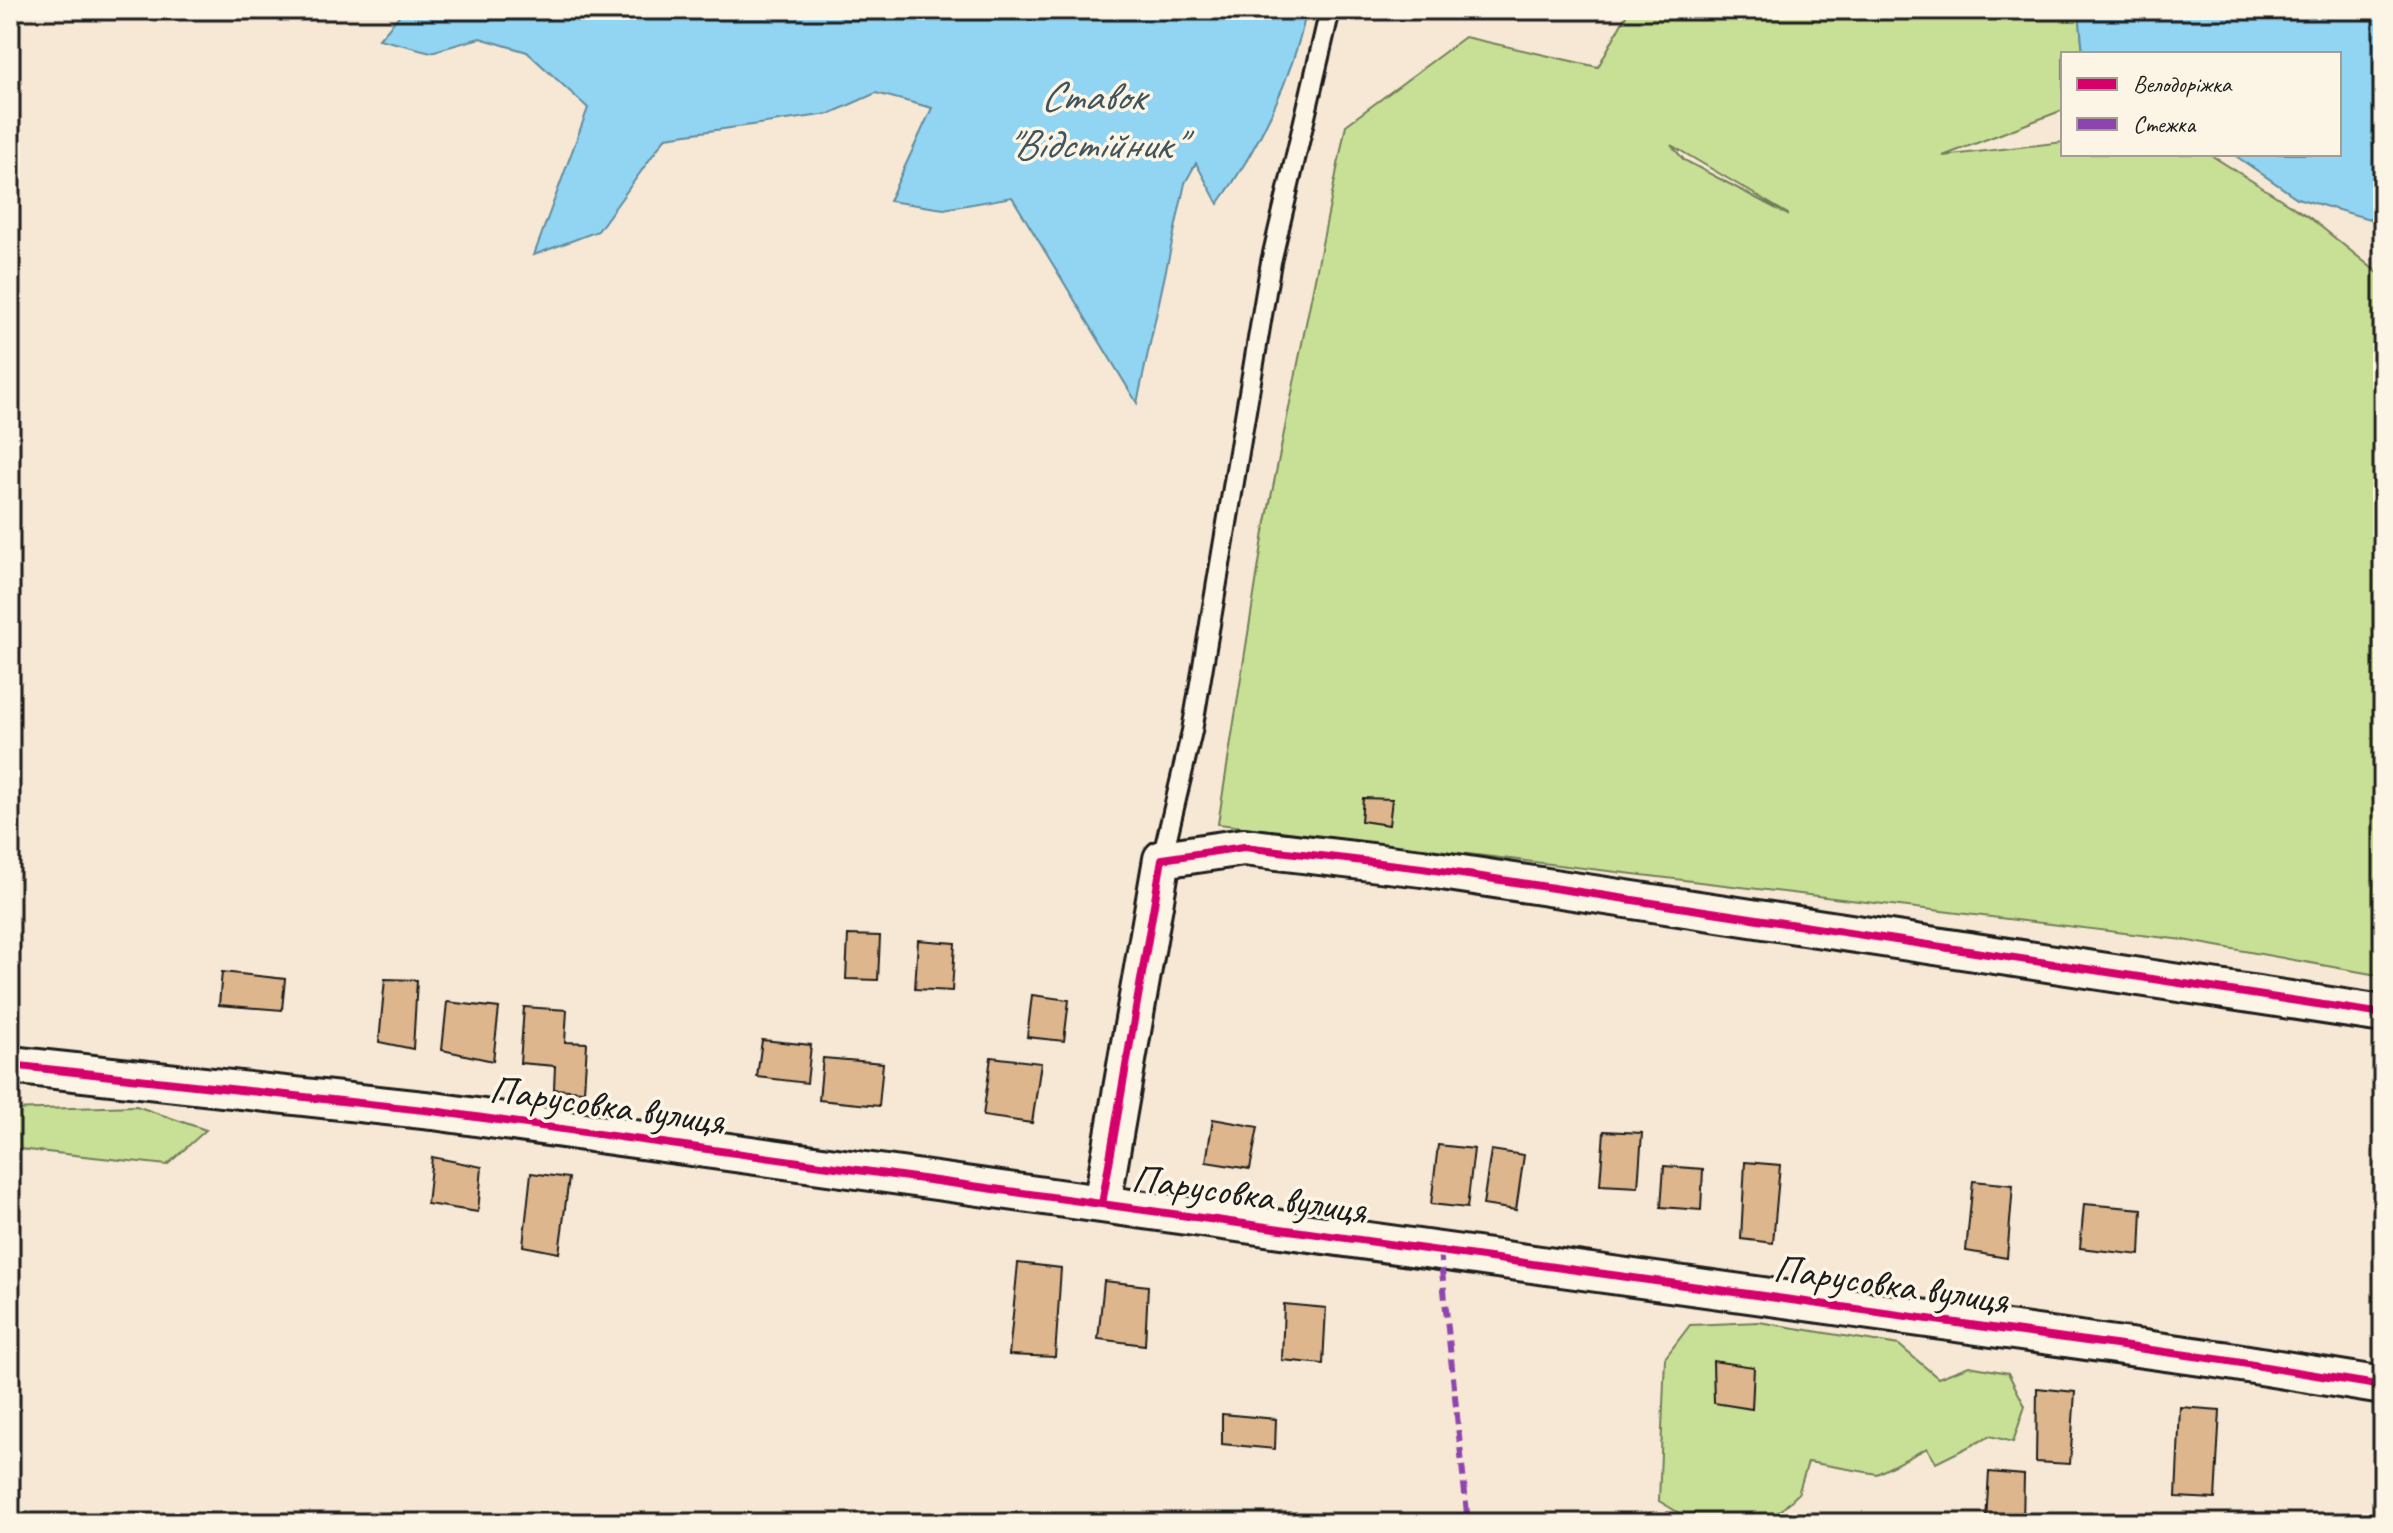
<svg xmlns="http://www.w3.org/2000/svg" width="2393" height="1533" font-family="Caveat,sans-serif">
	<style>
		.green { fill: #c8e096; stroke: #727e59; stroke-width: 2; fill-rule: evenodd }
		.water { fill: #91d5f3; stroke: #628b9d; stroke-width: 2 }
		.building { fill: #ddb68e; stroke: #1c1c1c; stroke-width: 2 }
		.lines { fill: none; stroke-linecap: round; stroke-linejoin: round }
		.lane-casing { stroke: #1c1c1c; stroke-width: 24 }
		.street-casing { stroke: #1c1c1c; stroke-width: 42 }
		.lane { stroke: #fcf5e5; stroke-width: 18 }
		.street { stroke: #fcf5e5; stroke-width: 36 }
		.quiet { stroke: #8e44ad; stroke-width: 6; stroke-dasharray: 12 6; stroke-linecap: butt }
		.cycleway-casing { stroke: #fcf5e5; stroke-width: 13 }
		.cycleway { stroke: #d6006c; stroke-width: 8 }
		.labels { text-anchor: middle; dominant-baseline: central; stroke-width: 7; stroke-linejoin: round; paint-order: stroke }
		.street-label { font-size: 40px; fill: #1c1c1c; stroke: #fcf5e5 }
		.water-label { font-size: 42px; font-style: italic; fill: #3f545c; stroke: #fcf5e5 }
	</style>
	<rect width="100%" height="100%" fill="#f6e8d4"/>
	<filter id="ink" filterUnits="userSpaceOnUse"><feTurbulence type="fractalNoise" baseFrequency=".0125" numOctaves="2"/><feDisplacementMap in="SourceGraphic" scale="16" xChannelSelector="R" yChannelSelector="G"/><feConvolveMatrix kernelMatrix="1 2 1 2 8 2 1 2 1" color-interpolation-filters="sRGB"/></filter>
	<g filter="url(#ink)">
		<!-- green -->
		<path class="green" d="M1629 10H2079L2083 54H2063V110L1943 156 2063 142V154H2209L2309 217 2383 277V976L2183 940 1218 824 1264 532 1346 125 1465 37 1598 67ZM1671 145 1788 214V215L1684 160Z
			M136 1106 206 1130 167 1165 10 1148V1110Z
			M1759 1322 1899 1345 1938 1378 1969 1366 2008 1373 2025 1406 2013 1442 1990 1436 1936 1463 1927 1448 1877 1474 1808 1462 1798 1494 1768 1523H1696L1659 1501 1665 1358 1690 1325Z"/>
		<!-- water -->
		<path class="water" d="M404 10H1307C1292 78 1259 148 1218 204L1196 163 1185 183 1137 403 1012 197 944 209 889 201 932 108 876 93 829 114 666 137 598 231 534 255 588 108 527 52 480 38 431 52 379 39Z
			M2079 10H2383V223L2297 198 2233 154H2339V54H2083Z"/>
		<!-- building -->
		<path class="building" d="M1363 798 1392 799 1389 825 1361 821Z
			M848 935 880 936 878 980 846 979Z
			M918 940 955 943 952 991 915 989Z
			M222 972 285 979 282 1010 219 1005Z
			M385 979 417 980 413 1049 379 1042Z
			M1032 995 1069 1000 1064 1041 1027 1037Z
			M447 1002 499 1008 493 1061 442 1050Z
			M524 1007 567 1010 565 1042 587 1043 584 1091 554 1089 555 1066 520 1063Z
			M762 1040 811 1045 807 1083 757 1077Z
			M991 1057 1041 1063 1032 1123 983 1116Z
			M823 1058 883 1063 879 1106 819 1100Z
			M1213 1119 1258 1127 1250 1169 1206 1162Z
			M1604 1131 1642 1133 1638 1187 1600 1185Z
			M1438 1145 1474 1149 1467 1208 1431 1204Z
			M1491 1150 1524 1155 1516 1210 1483 1205Z
			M432 1157 482 1167 478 1212 427 1204Z
			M1745 1162 1780 1165 1773 1243 1741 1239Z
			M1664 1166 1703 1169 1701 1210 1661 1207Z
			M531 1173 569 1178 559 1253 523 1246Z
			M1973 1181 2013 1185 2007 1258 1966 1251Z
			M2084 1204 2142 1209 2140 1255 2080 1248Z
			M1018 1263 1061 1268 1055 1357 1009 1355Z
			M1104 1281 1148 1286 1145 1345 1098 1339Z
			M1284 1304 1326 1308 1323 1364 1282 1360Z
			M1713 1361 1754 1367 1752 1409 1714 1403Z
			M2037 1388 2075 1392 2070 1464 2036 1462Z
			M2180 1407 2220 1410 2215 1499 2176 1497Z
			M1222 1414 1276 1419 1275 1449 1222 1444Z
			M1989 1472 2024 1475 2023 1523 1986 1521Z"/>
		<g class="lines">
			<!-- lane casing -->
			<g class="lane-casing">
				<path id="lane" d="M1162 859 1192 731 1271 262 1330 10"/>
			</g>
			<!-- street casing -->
			<g class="street-casing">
				<path id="street" d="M10 1065 433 1111 2223 1360 2383 1386
					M1102 1204 1162 859 1244 847 1422 868 2383 1014"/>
			</g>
			<!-- lane -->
			<use href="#lane" class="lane"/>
			<!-- street -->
			<use href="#street" class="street"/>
			<!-- quiet -->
			<path class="quiet" d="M1440 1251 1468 1523"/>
			<!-- cycleway casing -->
			<g class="cycleway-casing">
				<path id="cycleway" d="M10 1065 433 1111 2223 1360 2383 1386
					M1102 1204 1162 859 1244 847 1422 868 2383 1014"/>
			</g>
			<!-- cycleway -->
			<use href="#cycleway" class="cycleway"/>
		</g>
	</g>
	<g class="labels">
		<!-- street labels -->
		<g class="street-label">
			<text transform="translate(607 1105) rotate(8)">Парусовка вулиця</text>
			<text transform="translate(1249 1194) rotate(8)">Парусовка вулиця</text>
			<text transform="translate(1891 1284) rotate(8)">Парусовка вулиця</text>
		</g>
		<!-- water labels -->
		<g class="water-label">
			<text x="1092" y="96">Ставок<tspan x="1092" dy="48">"Відстійник"</tspan></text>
		</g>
	</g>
	<!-- margin -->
	<rect width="2393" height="1533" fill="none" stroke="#fcf5e5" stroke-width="40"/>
	<rect x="20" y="20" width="2353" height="1493" fill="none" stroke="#1c1c1c" stroke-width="3" filter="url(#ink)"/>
	<!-- legend -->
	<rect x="2061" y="52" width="280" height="104" fill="#fcf5e5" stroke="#a29e95" stroke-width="2"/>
	<rect x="2077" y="78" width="40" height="12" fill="#d6006c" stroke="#a29e95" stroke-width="2"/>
	<text x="2133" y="92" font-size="24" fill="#1c1c1c">Велодоріжка</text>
	<rect x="2077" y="118" width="40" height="12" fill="#8e44ad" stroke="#a29e95" stroke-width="2"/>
	<text x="2133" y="132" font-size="24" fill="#1c1c1c">Стежка</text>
</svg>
